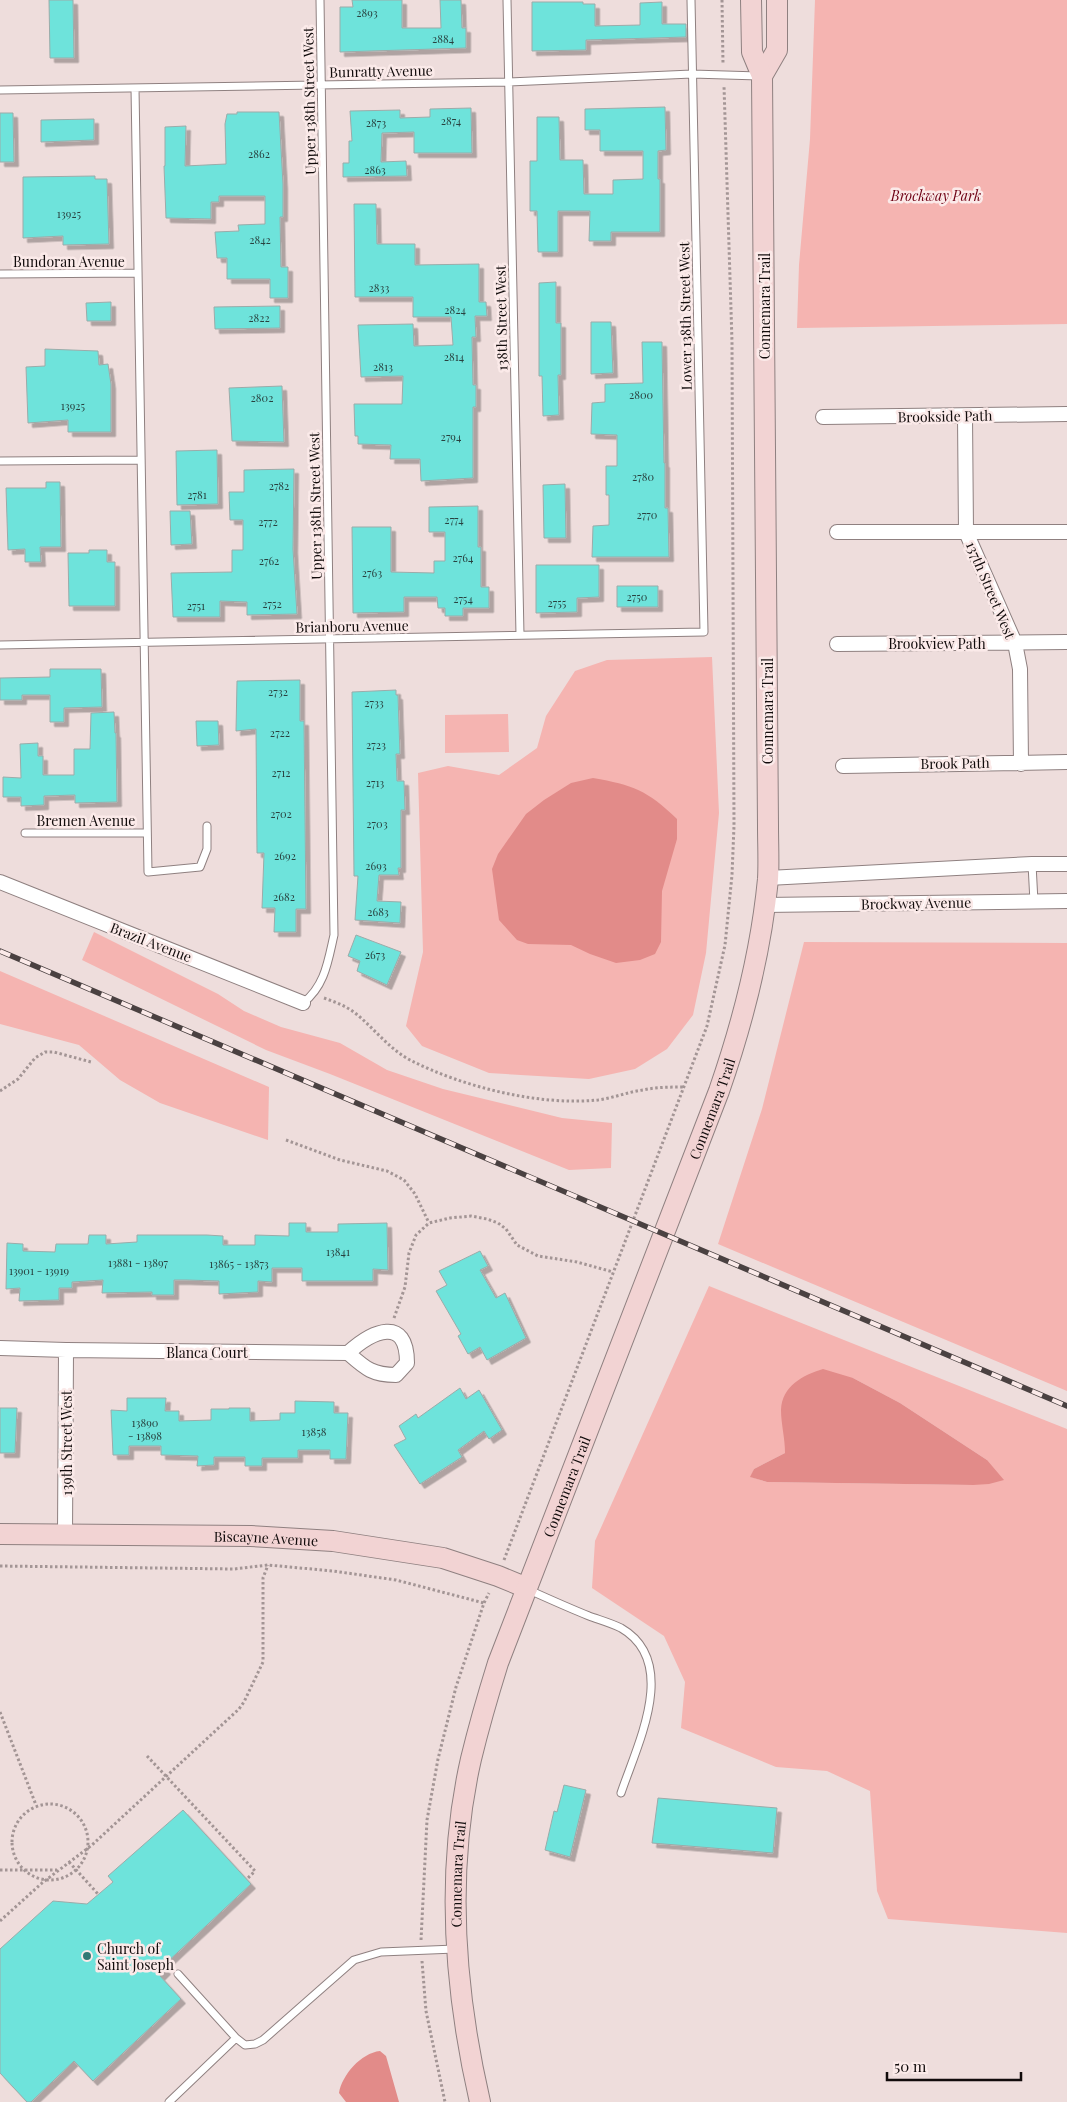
<svg xmlns="http://www.w3.org/2000/svg" width="1067" height="2102" font-family="'Playfair Display',serif">
	<style>
		.green { fill: #f5b4b1; fill-rule: evenodd }
		.water { fill: #e28b89 }
		.building { fill: #6ee3db; stroke: #9baba9; filter: url(#shadow) }
		.lines { fill: none; stroke-linecap: round; stroke-linejoin: round }
		.lane-casing { stroke: #8f8080; stroke-width: 9 }
		.street-casing { stroke: #8f8080; stroke-width: 16 }
		.secondary-casing { stroke: #8f8080; stroke-width: 22 }
		.path { stroke: #a39595; stroke-width: 3; stroke-dasharray: 2.5 2.5; stroke-linecap: butt }
		.lane { stroke: #fff; stroke-width: 7 }
		.street { stroke: #fff; stroke-width: 14 }
		.secondary { stroke: #f2d3d3; stroke-width: 20 }
		.rail-casing { stroke: #4a4141; stroke-width: 5.5 }
		.rail { stroke: #fbeae9; stroke-width: 4; stroke-dasharray: 11; stroke-linecap: butt }
		.poi-dot { fill: #317974; stroke: #fbeae9; stroke-width: 2 }
		.labels { text-anchor: middle; dominant-baseline: central; stroke-width: 5; stroke-linejoin: round; paint-order: stroke }
		.number-label { font-size: 11px; fill: #28413f }
		.street-label { font-size: 14px; fill: #110b0b; stroke: #fbeae9 }
		.park-label { font-size: 14px; font-style: italic; fill: #6e0014; stroke: #fbeae9 }
		.poi-label { font-size: 14px; fill: #110b0b; stroke: #fbeae9; text-anchor: start }
	</style>
	<defs>
		<filter id="shadow"><feDropShadow dx="4.5" dy="4.5" stdDeviation="0" flood-color="#0004"/></filter>
	</defs>
	<rect width="100%" height="100%" fill="#eedddc"/>
	<!-- green -->
	<path class="green" d="M815 0H1067V324L797 328 799 265 810 139Z
		M712 657 719 813 706 953 693 1015 667 1049 635 1069 589 1079 489 1073 422 1046 406 1026 423 952 418 773 448 766 499 775 537 748 546 716 575 671 607 660Z
		M508 714 509 752 445 753V715Z
		M94 932 218 994 244 1011 281 1027 340 1043 387 1070 443 1089 562 1118 612 1123 611 1168 569 1170 330 1074 266 1050 82 960Z
		M804 942 1067 943V1391L718 1244 762 1109Z
		M0 971 269 1087 268 1140 160 1103 120 1080 79 1045 0 1024Z
		M709 1286 1067 1429V1933L888 1919 877 1891 870 1791 827 1771 776 1767 681 1728 685 1682 664 1636 592 1588 595 1541ZM853 1378 900 1403 987 1460 973 1485 767 1482 751 1477 754 1469 785 1453V1444Z"/>
	<!-- water -->
	<path class="water" d="M593 778C633 785 647 790 677 819V839L662 891 661 942 655 954 640 960 616 963 590 954 571 945 528 944 517 940 499 920 492 869 498 854 526 814 544 800 571 783Z
		M823 1369 853 1378 900 1403 987 1460 1004 1480 989 1484 973 1485 767 1482 750 1477 754 1469 785 1453C785 1438 781 1424 781 1410 782 1386 803 1375 823 1369Z
		M380 2051 386 2056 399 2102H346L339 2093C342 2075 361 2053 380 2051Z"/>
	<!-- building -->
	<path class="building" d="M49 0H73L74 58H50Z
		M352 0H402V28H441L440 0H461L462 28H466V48L340 52V7H353Z
		M532 2H583V4H595V26L640 25V3L662 2V24H686V37L586 40V50L532 51Z
		M665 107 666 150 658 151V179H660V232H611V241H589L590 211H558V252H538L537 211H530V161H537V117H559L560 160H583L584 194H613V180L643 179V151H600V130H585V109Z
		M471 108 472 153H414V132L382 133 381 162 406 161 407 176 343 177V163H349V141H352L350 111 400 110V118L430 117V109Z
		M237 112H279L283 184V217H280L281 267H288V298H270V279H227V258H217L215 232 239 231 238 225 265 224V196H219V202H211V219L166 218 164 166H165V127L186 126 185 166 226 164 225 124 227 114H237Z
		M0 113H13L14 162H0Z
		M94 119V140L41 142V120Z
		M95 176V179H107L109 244 63 245V236L23 238V177Z
		M354 204H376L377 244H415V265L479 264V302H486L487 316H475L476 337H472L473 385H476V407H473V478L421 481 420 459H390L391 445 358 444V436H355L354 404H402L403 376 361 377 358 325 413 324 414 346 453 345 451 317H413V297H355Z
		M556 282V323H561V375H558L559 415 543 416 542 376H539V283Z
		M111 302V321H87L86 303Z
		M280 306V328L215 329 214 307Z
		M591 322H611L613 373 591 374Z
		M642 342H662L664 463H665V508H668L669 557H592L593 526 609 525V495H606V466H617V435L591 434 592 403 605 402V384L643 383Z
		M45 349 98 351 99 365 108 364 111 384V432H68V420L28 423 26 367 45 366Z
		M282 386 284 442 232 441 229 388Z
		M217 450 218 504 177 505 176 451Z
		M294 469 293 549 297 614 247 615V602L220 601V617H173L171 573 232 572V550H243V520H230L229 492H244V470Z
		M46 482H60L61 547H40L41 562H25V549L8 550 6 488H46Z
		M565 484 566 538H544L543 485Z
		M478 506V547H481V587H489V608H463V616H445V608H438L437 597H404V612L353 613 352 527H391V572L434 573V561H445V532H429V507Z
		M170 511H190L192 544 171 545Z
		M89 550H107V562H115V606H69L68 553H89Z
		M536 565H599V597L577 598V612L536 613Z
		M617 586H658V607H617Z
		M50 669H101L102 707 64 708V722H50V695H22V700H0V678L50 677Z
		M300 680V721H304L306 909H296V932H274L275 908H262L264 853H257L256 729 236 731 237 681Z
		M396 690V695H398L400 754H396L397 781H404L405 810H401V868H398L399 875H379L377 901 401 902 400 923 355 920 358 876H354L352 692Z
		M114 712 115 733H116L117 802 75 803V795L44 796V805L21 806V797H3V777L21 778 20 744 38 743V756H43V775H74V749H90L91 713Z
		M196 721H218L219 745 197 746Z
		M356 935 401 952 387 985 357 971 360 961 348 956Z
		M289 1223H306V1232H338V1224L387 1223 388 1270 373 1269V1281H302V1268H272V1282L258 1281V1292L219 1294V1281L186 1280H174V1295H152V1292L102 1293 103 1280 72 1282V1288H59V1300L19 1301 20 1288 6 1289 7 1243 23 1244V1251L55 1252 56 1244H88L89 1235H106V1244L137 1242V1235H207L223 1236V1245H255V1235L289 1236Z
		M480 1251 488 1266 480 1270 496 1298 505 1293 526 1338 487 1360 480 1347 468 1354 458 1336 461 1334 436 1291 447 1285 439 1271Z
		M460 1388 466 1399 479 1390 502 1430 489 1439 484 1431 458 1450 462 1457 420 1484 394 1445 406 1439 399 1426 416 1414 418 1418Z
		M127 1398H166L165 1411H179V1421L211 1420V1409H229V1408H250V1421L280 1420V1413H295V1401L334 1402V1413H348L346 1459H330V1450H298V1458H262V1466H245V1457H214V1465L197 1466 198 1456 161 1455V1446H129V1455H113L111 1410 127 1411Z
		M0 1408H17L15 1453H0Z
		M564 1785 586 1790 570 1857 545 1850 554 1811 557 1812Z
		M658 1798 777 1808 773 1853 652 1843Z
		M183 1810 251 1884 163 1966 166 1970 160 1976 181 1999 93 2081 74 2061 31 2102H27L0 2073V1949L53 1901 87 1904 113 1882 108 1876Z"/>
	<g class="lines">
		<!-- lane casing -->
		<g class="lane-casing">
			<path id="lane" d="M507 0 520 635
				M135 88 148 872 200 867 207 849V826
				M0 90 509 82 692 74 759 76
				M0 274 138 273
				M0 461 141 460
				M0 645 704 632 691 0
				M25 833H147
				M1032 864 1034 902
				M303 1003C325 986 328 961 334 935L320 0
				M529 1590C549 1599 569 1608 589 1616 600 1620 611 1623 621 1628 680 1662 637 1745 621 1793
				M178 1974 236 2038 245 2045 255 2044 263 2040 354 1960 381 1952 455 1949
				M169 2102 236 2038"/>
		</g>
		<!-- street casing -->
		<g class="street-casing">
			<path id="street" d="M965 416 966 532 1015 643 1020 669 1021 764
				M823 417 1067 414
				M837 532H1067
				M837 644 1067 642
				M843 766 1067 762
				M768 878 1032 864H1067
				M0 882 303 1003
				M764 905 1067 901
				M0 1348 66 1350 348 1353C365 1368 372 1375 396 1375L407 1363C407 1315 372 1331 348 1353
				M65 1535 66 1350"/>
		</g>
		<!-- secondary casing -->
		<g class="secondary-casing">
			<g id="secondary">
				<path d="M762 76 777 50V0"/>
				<path id="s1" d="M0 1534 251 1536 333 1541 443 1558 498 1576 527 1588"/>
				<path id="s2" d="M480 2102C454 1989 445 1873 471 1759 479 1726 488 1695 498 1663L719 1091C743 1022 761 952 768 879 769 862 768 844 768 826L762 76 752 52 751 0"/>
			</g>
		</g>
		<!-- path -->
		<path class="path" d="M722 0 723 64
			M324 998C335 1002 346 1006 355 1013 374 1028 388 1048 410 1060 463 1087 539 1106 598 1100 613 1098 628 1092 643 1090 657 1087 671 1087 685 1087
			M0 1091 18 1079 35 1058 45 1052H54L91 1062
			M286 1140 340 1160 387 1171 404 1180 415 1194 429 1223
			M394 1318 405 1287 409 1253 416 1235 429 1223 450 1218 471 1216 487 1219 498 1223 506 1229 517 1245 538 1256 577 1262 613 1272
			M504 1560 707 1026 725 945 732 875 734 826 732 342 724 86
			M0 1566 234 1569 268 1565 333 1571 396 1580 484 1603
			M0 1712 36 1805
			M147 1756 255 1871 247 1879
			M12 1842a38 38 0 1 1 76 0a38 38 0 1 1-76 0Z
			M69 1862 98 1894
			M0 1870H57
			M0 1921 42 1883 92 1845 239 1709 244 1702 263 1662V1578L268 1565
			M421 1940 427 1820 438 1759 456 1687 484 1603 489 1593
			M422 1961 426 2011 445 2102"/>
		<!-- lane -->
		<use href="#lane" class="lane"/>
		<!-- street -->
		<use href="#street" class="street"/>
		<!-- secondary -->
		<use href="#secondary" class="secondary"/>
		<!-- rail casing -->
		<g class="rail-casing">
			<path id="rail" d="M0 951 1067 1406"/>
		</g>
		<!-- rail -->
		<use href="#rail" class="rail"/>
	</g>
	<!-- markers -->
	<circle class="poi-dot" cx="87" cy="1956" r="5"/>
	<g class="labels">
		<!-- number labels -->
		<g class="number-label">
			<text x="367" y="12">2893</text>
			<text x="443" y="38">2884</text>
			<text x="451" y="120">2874</text>
			<text x="376" y="122">2873</text>
			<text x="259" y="153">2862</text>
			<text x="375" y="169">2863</text>
			<text x="69" y="213">13925</text>
			<text x="260" y="239">2842</text>
			<text x="379" y="287">2833</text>
			<text x="455" y="309">2824</text>
			<text x="259" y="317">2822</text>
			<text x="454" y="356">2814</text>
			<text x="383" y="366">2813</text>
			<text x="641" y="394">2800</text>
			<text x="262" y="397">2802</text>
			<text x="73" y="405">13925</text>
			<text x="451" y="436">2794</text>
			<text x="643" y="476">2780</text>
			<text x="279" y="485">2782</text>
			<text x="197" y="494">2781</text>
			<text x="647" y="514">2770</text>
			<text x="454" y="519">2774</text>
			<text x="268" y="521">2772</text>
			<text x="463" y="557">2764</text>
			<text x="269" y="560">2762</text>
			<text x="372" y="572">2763</text>
			<text x="637" y="596">2750</text>
			<text x="463" y="598">2754</text>
			<text x="557" y="602">2755</text>
			<text x="272" y="603">2752</text>
			<text x="196" y="605">2751</text>
			<text x="278" y="691">2732</text>
			<text x="374" y="702">2733</text>
			<text x="280" y="732">2722</text>
			<text x="376" y="744">2723</text>
			<text x="281" y="772">2712</text>
			<text x="375" y="782">2713</text>
			<text x="281" y="813">2702</text>
			<text x="377" y="823">2703</text>
			<text x="285" y="855">2692</text>
			<text x="376" y="865">2693</text>
			<text x="284" y="896">2682</text>
			<text x="378" y="911">2683</text>
			<text x="375" y="954">2673</text>
			<text x="338" y="1251">13841</text>
			<text x="138" y="1262">13881 - 13897</text>
			<text x="239" y="1263">13865 - 13873</text>
			<text x="39" y="1270">13901 - 13919</text>
			<text x="145" y="1422">13890<tspan x="145" dy="13">- 13898</tspan></text>
			<text x="314" y="1431">13858</text>
		</g>
		<!-- street labels -->
		<g class="street-label">
			<text transform="translate(381 71) rotate(-1)">Bunratty Avenue</text>
			<text transform="translate(309 101) rotate(-91)">Upper 138th Street West</text>
			<text x="69" y="261">Bundoran Avenue</text>
			<text transform="translate(764 306) rotate(-90)">Connemara Trail</text>
			<text transform="translate(685 316) rotate(-91)">Lower 138th Street West</text>
			<text transform="translate(501 318) rotate(-91)">138th Street West</text>
			<text transform="translate(945 416) rotate(-1)">Brookside Path</text>
			<text transform="translate(315 506) rotate(-91)">Upper 138th Street West</text>
			<text transform="translate(991 590) rotate(67)">137th Street West</text>
			<text transform="translate(352 626) rotate(-1)">Brianboru Avenue</text>
			<text x="937" y="643">Brookview Path</text>
			<text transform="translate(767 711) rotate(-90)">Connemara Trail</text>
			<text transform="translate(955 763) rotate(-1)">Brook Path</text>
			<text x="86" y="820">Bremen Avenue</text>
			<text transform="translate(916 903) rotate(-1)">Brockway Avenue</text>
			<text transform="translate(151 942) rotate(21)">Brazil Avenue</text>
			<text stroke="none"><textPath href="#s2" startOffset="1040">Connemara Trail</textPath></text>
			<text x="207" y="1352">Blanca Court</text>
			<text transform="translate(66 1443) rotate(-90)">139th Street West</text>
			<text stroke="none"><textPath href="#s2" startOffset="635">Connemara Trail</textPath></text>
			<text stroke="none"><textPath href="#s1" startOffset="266">Biscayne Avenue</textPath></text>
			<text stroke="none"><textPath href="#s2" startOffset="230">Connemara Trail</textPath></text>
		</g>
		<!-- park labels -->
		<g class="park-label">
			<text x="936" y="195">Brockway Park</text>
		</g>
		<!-- poi labels -->
		<g class="poi-label">
			<text x="97" y="1948">Church of<tspan x="97" dy="16">Saint Joseph</tspan></text>
		</g>
	</g>
	<!-- scale -->
	<path d="M887 2072v8h134v-8" fill="none" stroke="#110b0b" stroke-width="2.5"/>
	<text x="894" y="2072" font-size="15" fill="#110b0b" stroke="#fbeae9" stroke-width="4" paint-order="stroke">50 m</text>
</svg>
